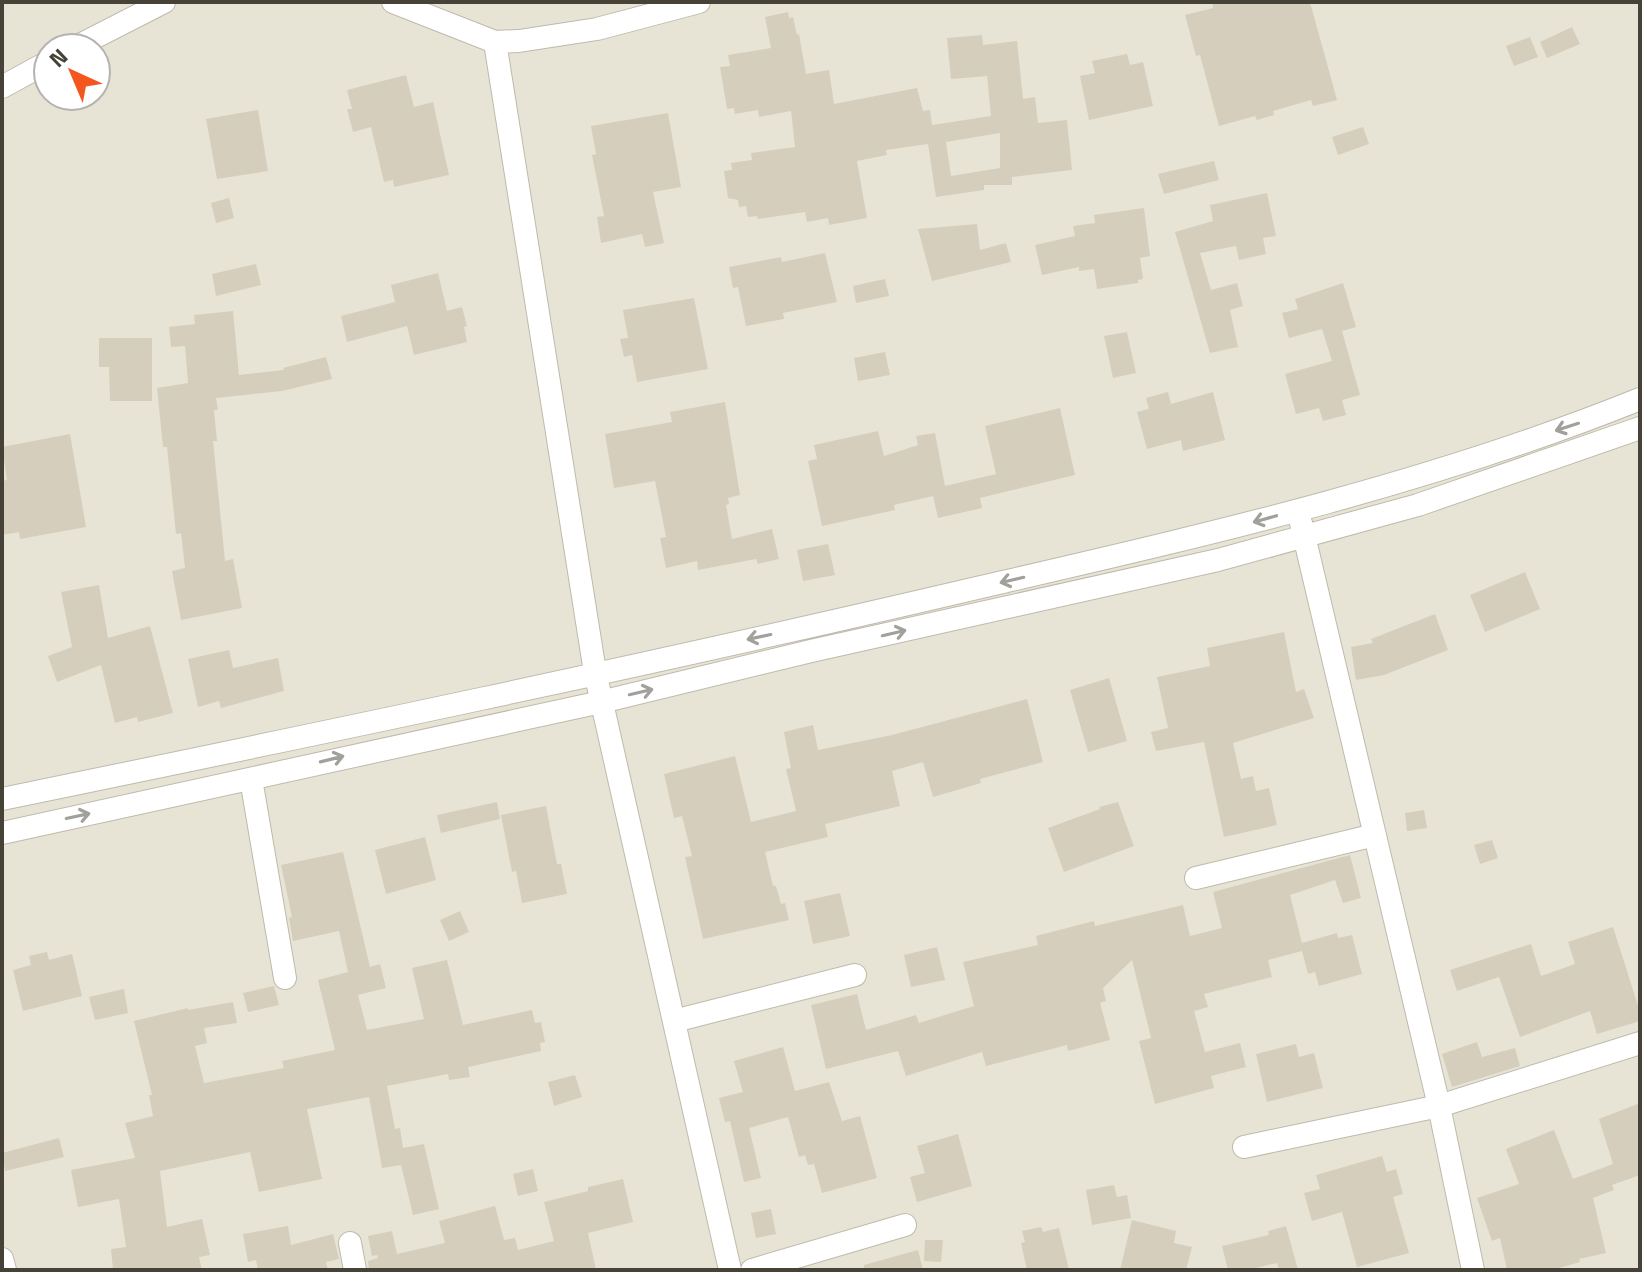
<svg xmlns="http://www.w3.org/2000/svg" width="1642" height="1272" font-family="'Titillium Web',sans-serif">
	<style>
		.residential { fill: #e7e4d6; fill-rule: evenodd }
		.building { fill: #d5cebd; fill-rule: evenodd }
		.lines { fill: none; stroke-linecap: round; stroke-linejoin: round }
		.minor-casing { stroke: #bfbaab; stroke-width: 24 }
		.minor { stroke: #fff; stroke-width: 22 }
		.oneway { stroke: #a2a09b }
	</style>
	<rect width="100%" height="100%" fill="#f3f1e8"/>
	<!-- residential -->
	<path class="residential" d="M2 2H1640V1270H2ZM48 48H96V96H48Z"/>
	<!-- building -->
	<path class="building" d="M1212 2H1310L1337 100 1313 106 1311 100 1273 111 1274 115 1257 120 1255 116 1219 126 1200 55 1196 56 1185 15 1213 8Z
		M788 12 789 18 793 17 797 35 799 34 806 74 829 70 834 104 917 88 923 111 930 110 932 125 991 116 987 76 951 79 947 38 982 35 983 45 1017 41 1023 99 1035 97 1038 123 1067 120 1072 170 1012 177V185H984V190L936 197 928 144 886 150 887 155 857 161 867 218 829 225 828 218 807 222 805 212 758 219 757 216 748 217 746 206 739 207 738 200 728 198 724 171 732 170 731 163 752 160 751 153 795 147 791 111 759 117 758 110 735 114 734 108 727 109 720 67 730 66 728 55 771 48 765 17ZM1000 133V168L951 176 946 142Z
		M1572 27 1580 44 1547 58 1540 42Z
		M1530 37 1538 57 1514 66 1506 46Z
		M1127 54 1130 65 1143 62 1153 106 1089 120 1080 76 1095 73 1092 61Z
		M406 75 414 107 433 102 449 175 394 187 393 180 384 182 371 127 353 132 347 109H352L347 90Z
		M258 110 268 171 217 179 206 119Z
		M668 113 681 187 653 192 664 243 645 247 642 234 601 243 597 217 604 216 592 155 596 154 591 126Z
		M1363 127 1369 144 1338 155 1332 137Z
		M1214 161 1219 180 1164 194 1158 174Z
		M1267 193 1276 236 1263 238 1266 254 1239 260 1236 246 1200 253 1211 290 1237 283 1243 306 1230 310 1238 347 1210 353 1175 232 1213 221 1210 205Z
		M229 198 234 218 216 223 211 203Z
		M1144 208 1150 256 1140 258 1143 279 1138 280V283L1097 289 1094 269 1079 271V267L1042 275 1035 245 1075 236 1073 226 1095 223 1094 215Z
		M977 224 980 250 1006 243 1011 262 932 281 918 229Z
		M825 253 837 302 783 313 784 319 746 326 738 287 733 288 729 267 781 257 782 262Z
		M256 264 261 285 216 296 212 274Z
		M438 273 447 311 462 307 467 326 464 327 467 342 414 355 407 326 347 342 341 316 395 302 391 285Z
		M885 279 889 296 856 303 853 286Z
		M1343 283 1356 327 1342 331 1360 395 1342 400 1346 415 1323 421 1319 408 1296 414 1285 374 1332 361 1322 329 1289 338 1282 313 1298 309 1295 299Z
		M694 298 708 369 637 382 632 355 624 357 620 339 628 338 623 310Z
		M233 311 239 375 284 370 283 368 326 357 332 379 282 391 216 398 218 410H214L217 441H213L225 561 233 559 242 608 181 620 172 571 185 568 181 533 176 534 167 447H163L157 388 188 383 185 346 171 347 169 327 195 324 194 315Z
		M1127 332 1136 373 1113 378 1104 336Z
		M99 338H152V401H110L109 367H99Z
		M885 352 890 375 858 381 854 358Z
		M1168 392 1171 404 1213 392 1225 440 1183 451 1181 440 1147 449 1137 412 1149 409 1146 398Z
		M725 402 740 495 728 498 729 504 726 505 732 539 772 529 779 559 758 564 756 559 698 570 697 561 666 568 660 538 666 537 655 481 614 488 605 434 672 422 670 412Z
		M1060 408 1075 475 980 498 982 508 938 518 933 496 894 505 895 510 822 526 808 461 817 459 814 445 878 431 884 456 918 445 916 436 935 433 945 486 996 474 985 426Z
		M70 434 86 527 20 539 19 532 2 535V481L7 480 2 447Z
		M828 544 835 575 803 581 797 550Z
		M1525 572 1540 609 1485 632 1470 595Z
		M99 585 108 638 150 626 173 713 138 722 137 717 115 723 101 665 57 682 48 656 72 647 61 592Z
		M1435 614 1448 650 1384 675 1356 680 1351 647 1373 643 1371 639Z
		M1284 632 1296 692 1304 689 1314 718 1233 743 1241 779 1253 776 1256 791 1269 788 1277 825 1224 837 1204 742 1156 751 1151 732 1168 728 1157 677 1210 666 1207 648Z
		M229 650 233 668 278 658 284 691 221 708 219 701 198 707 188 659Z
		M1109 678 1127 741 1088 752 1070 690Z
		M1027 699 1043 762 980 779 981 783 933 797 923 762 892 771 900 806 825 824 828 837 765 852 773 886H776L781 904 785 903 789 920 703 939 685 857 692 856 682 816 674 818 664 774 735 756 751 822 796 811 786 769 791 768 784 732 813 725 818 750 892 735Z
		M497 802 500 819 441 833 437 815Z
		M1118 802 1134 846 1064 872 1048 828 1100 809 1099 807Z
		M546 806 557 864H561L567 894 522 903 516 871 512 872 501 815Z
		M1424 810 1427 828 1407 831 1405 813Z
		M425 837 436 880 386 894 375 850Z
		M1492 840 1498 858 1480 864 1474 845Z
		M343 852 370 967 380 964 386 988 358 995 367 1030 424 1019 412 968 447 960 463 1025 532 1010 535 1023 541 1022 545 1042 540 1043 541 1051 468 1067 470 1077 449 1080 448 1074 387 1086 395 1129 400 1128 403 1148 424 1144 439 1209 413 1215 401 1165 382 1168 369 1097 307 1109 322 1179 259 1192 250 1152 160 1171 167 1227 202 1219 210 1255 199 1257 202 1270H113L111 1249 126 1247 119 1199 78 1207 71 1170 135 1158 125 1123 153 1116 149 1095H152L134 1021 188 1008V1010L233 1002 237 1023 204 1028 207 1043 195 1046 204 1083 284 1068 282 1061 335 1050 318 980 348 972 339 931 293 941 289 918 292 917 281 865Z
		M1350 855 1361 898 1343 903 1335 880 1290 895 1302 943 1337 933 1338 938 1352 935 1362 974 1319 986 1315 972 1308 974 1302 951 1268 960 1272 977 1204 994 1208 1007 1194 1011 1205 1052 1240 1043 1246 1067 1211 1076 1214 1088 1155 1104 1139 1041 1151 1038 1132 960 1103 988 1106 1001 1100 1003 1110 1040 1068 1051 1067 1045 986 1066 982 1052 906 1076 898 1051 826 1069 811 1005 857 994 866 1030 916 1015 919 1023 974 1006 963 962 1038 945 1036 936 1094 921 1095 926 1183 905 1190 936 1222 928 1213 892Z
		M840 893 850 936 813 944 804 901Z
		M460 911 469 932 449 941 440 920Z
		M1613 927 1640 1012V1021L1597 1034 1590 1011 1520 1037 1499 977 1457 991 1450 970 1531 944 1541 976 1575 964 1568 942Z
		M937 947 945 980 911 987 904 955Z
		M47 952 49 960 72 954 82 996 23 1011 13 970 31 965 29 956Z
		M274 986 279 1005 248 1012 243 993Z
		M124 989 128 1013 95 1020 89 997Z
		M1477 1042 1482 1057 1515 1048 1520 1066 1452 1087 1442 1054Z
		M1296 1044 1299 1057 1314 1053 1323 1088 1267 1102 1256 1054Z
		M783 1047 795 1091 829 1082 842 1121 860 1116 877 1178 822 1193 814 1164 808 1165 805 1155 799 1157 788 1117 749 1128 761 1178 744 1182 730 1121 725 1122 719 1098 743 1092 734 1061Z
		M575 1075 582 1097 554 1106 548 1082Z
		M1640 1103V1175L1612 1185 1614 1190 1593 1198 1606 1253 1579 1259 1580 1262 1552 1270H1507L1500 1238 1492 1241 1477 1198 1519 1184 1506 1149 1554 1130 1573 1179 1613 1164 1599 1119Z
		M958 1134 972 1186 917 1202 910 1177 925 1173 917 1146Z
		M59 1138 64 1157 5 1171 2 1153Z
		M1382 1156 1387 1172 1396 1169 1403 1194 1393 1197 1409 1253 1357 1267 1342 1212 1312 1221 1304 1193 1320 1189 1316 1175Z
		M533 1169 538 1191 518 1196 513 1174Z
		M623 1179 633 1222 588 1233 596 1270H369L368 1261 378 1258 377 1255 372 1256 368 1236 392 1231 397 1254 445 1243 439 1221 495 1206 504 1240 515 1238 518 1250 554 1241 544 1202 588 1191V1187Z
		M1114 1185 1117 1197 1127 1195 1131 1218 1092 1225 1086 1190Z
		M771 1209 776 1234 756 1238 751 1213Z
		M1132 1220 1176 1231 1174 1243 1192 1247 1186 1270H1120Z
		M288 1226 291 1245 333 1234 339 1259 326 1262 328 1270H258L256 1260 248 1262 243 1234Z
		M1286 1226 1298 1270H1279L1277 1263 1246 1270H1228L1222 1246 1269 1235 1268 1231Z
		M1041 1227 1043 1232 1059 1228 1069 1270H1027L1021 1243 1025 1242 1022 1231Z
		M925 1240H943L941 1262 924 1261Z
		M918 1250 923 1270H864V1265Z"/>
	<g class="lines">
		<!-- minor casing -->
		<g class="minor-casing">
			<path id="minor" d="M393 2 495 42 519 41 597 29 699 2
				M495 42 595 672 730 1270
				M74 48 164 2
				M2 87 48 62
				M1301 523 1439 1106 1473 1270
				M251 779 285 978
				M2 799C323 733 644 666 964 591 1192 538 1422 487 1640 399
				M2 833 601 702 811 651 1218 560 1418 505 1640 428
				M1196 878 1375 835
				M674 1021 855 975
				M1244 1147 1439 1106 1640 1043
				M350 1243 355 1270
				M2 1259 5 1270
				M752 1270 905 1225"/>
		</g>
		<!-- minor -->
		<use href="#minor" class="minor"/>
	</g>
	<!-- one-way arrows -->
	<defs><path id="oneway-shaft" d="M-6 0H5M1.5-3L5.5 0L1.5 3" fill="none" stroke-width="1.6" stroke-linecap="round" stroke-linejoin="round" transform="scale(2)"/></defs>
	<g class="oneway">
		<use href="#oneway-shaft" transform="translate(1567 427) rotate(162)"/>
		<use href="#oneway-shaft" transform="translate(1265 519) rotate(164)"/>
		<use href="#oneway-shaft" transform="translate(1012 580) rotate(167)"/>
		<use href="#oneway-shaft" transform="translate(894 633) rotate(-13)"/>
		<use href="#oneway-shaft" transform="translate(759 637) rotate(168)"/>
		<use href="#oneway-shaft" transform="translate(641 692) rotate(-13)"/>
		<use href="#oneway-shaft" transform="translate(332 759) rotate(-14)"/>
		<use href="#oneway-shaft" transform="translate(78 816) rotate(-12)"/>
	</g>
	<!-- border -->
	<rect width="1642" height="1272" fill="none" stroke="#464237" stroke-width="8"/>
	<!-- north arrow -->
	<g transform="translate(72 72) rotate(316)"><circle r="38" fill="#ffffff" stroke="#b5b3af" stroke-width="2"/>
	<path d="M0-6L14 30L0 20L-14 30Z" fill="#f3571f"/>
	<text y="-12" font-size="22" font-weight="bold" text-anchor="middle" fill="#464237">N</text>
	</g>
</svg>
